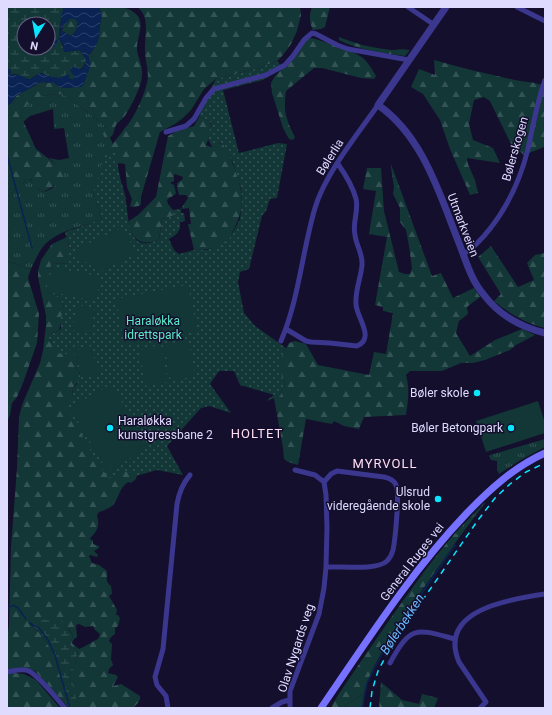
<svg xmlns="http://www.w3.org/2000/svg" width="552" height="715" font-family="Roboto,sans-serif">
	<style>
		.grass { fill: url(#grass-tufts) }
		.forest { fill: url(#forest-firs); fill-rule: evenodd }
		.wetland { fill: url(#wetland-marsh); fill-rule: evenodd }
		.park { fill: url(#park-dots) }
		.garden { fill: #123736 }
		.water { fill: url(#water-waves); fill-rule: evenodd }
		.lines { fill: none; stroke-linecap: round; stroke-linejoin: round }
		.stream { stroke: #092352; stroke-width: 1.5 }
		.minor { stroke: #3b378f; stroke-width: 5 }
		.tertiary { stroke: #3b378f; stroke-width: 7 }
		.secondary { stroke: #7672ff; stroke-width: 7 }
		.rail { stroke: #07e5ff; stroke-width: 1.5; stroke-dasharray: 6 5; stroke-linecap: butt }
		.poi-dot { fill: #07e5ff; stroke: #140f2d; stroke-width: 1.5 }
		.labels { text-anchor: middle; dominant-baseline: central; stroke-width: 3; stroke-linejoin: round; paint-order: stroke }
		.street-label { font-size: 12px; fill: #dfdbff; stroke: #140f2d }
		.park-label { font-size: 12px; fill: #5de9c7; stroke: #140f2d }
		.poi-label { font-size: 12px; fill: #dfdbff; stroke: #140f2d; text-anchor: end }
		.neighbourhood-label { font-size: 13px; letter-spacing: 1px; fill: #ffddf2; stroke: #140f2d }
		.water-label { font-size: 13px; font-style: italic; fill: #69b9ff; stroke: #140f2d }
	</style>
	<defs>
		<pattern id="grass-tufts" width="24" height="20" patternUnits="userSpaceOnUse"><rect width="24" height="20" fill="#123736"/><path d="M3 7l-1-3M5 7V3M7 7l1-3M15 17l-1-3M17 17v-4M19 17l1-3" fill="none" stroke="#345354"/></pattern>
		<pattern id="forest-firs" width="22" height="20" patternUnits="userSpaceOnUse"><rect width="22" height="20" fill="#123736"/><path d="M5 1l3.5 6h-7zM16 11l3.5 6h-7z" fill="#345354"/></pattern>
		<pattern id="wetland-marsh" width="20" height="14" patternUnits="userSpaceOnUse"><rect width="20" height="14" fill="#123736"/><path d="M1 5h8M5 5V1M11 12h8M15 12V8" fill="none" stroke="#345354"/></pattern>
		<pattern id="park-dots" width="8" height="8" patternUnits="userSpaceOnUse"><rect width="8" height="8" fill="#123736"/><path d="M2 2h.1M6 6h.1" fill="none" stroke="#345354" stroke-width="1.8" stroke-linecap="round"/></pattern>
		<pattern id="water-waves" width="16" height="10" patternUnits="userSpaceOnUse"><rect width="16" height="10" fill="#092352"/><path d="M0 5q4-4 8 0t8 0" fill="none" stroke="#2c426c"/></pattern>
	</defs>
	<rect width="100%" height="100%" fill="#140f2d"/>
	<!-- grass -->
	<path class="grass" d="M63 94 102 123 106 128 115 149 93 193 102 219C85 226 64 229 50 240 40 247 36 259 31 269L7 261V196L12 195 14 189 17 191 18 184H23L26 179C34 178 36 186 40 191 46 193 51 189 56 185L61 169 49 158 59 160 69 158 64 128 54 129 53 109 30 116 23 122 20 114C33 95 40 95 63 94Z
		M545 439V447L519 461 499 474 497 470V461L491 460 489 456 490 455Z
		M484 503H485L458 539V535L455 533Z
		M364 693 363 708H342Z"/>
	<!-- forest -->
	<path class="forest" d="M99 7C112 7 127 4 137 15 145 25 137 36 137 48 137 57 143 65 142 75 142 85 132 105 126 114 124 118 119 121 116 125 113 131 115 135 109 138H105L103 134 106 128 102 123 63 94C41 95 33 95 20 114L36 149 62 169 63 177 56 185 43 192 40 191 31 179H26L23 184H18L20 187 18 191 14 189 12 195 7 196V178L8 173 7 172V106L12 102 16 96 41 82 54 83 59 87 68 88 84 84C86 73 92 68 88 56 93 51 98 43 99 36 100 33 99 29 100 26 101 17 103 17 99 7Z
		M137 7H300L301 15 297 31 291 44 283 55 277 61 258 68 216 79 204 89 191 110 183 118 175 124 160 132 141 197V204L139 206 132 207 130 206 132 199 127 187 125 164 119 163 109 176 101 179 98 174C103 158 111 145 122 132 125 127 129 124 131 120 138 109 144 95 147 83 150 71 144 59 145 47 145 33 150 16 137 7Z
		M312 7H330L325 27 321 29 313 30C309 22 309 16 312 7Z
		M69 19H75L78 22 76 31 71 36 62 31 63 25Z
		M339 37C350 41 360 45 372 47 379 48 388 50 394 50 401 49 403 49 410 50L405 56C383 53 359 50 339 40Z
		M310 38C315 38 355 52 360 56 367 60 372 69 376 76L374 79 361 78 322 68H314L286 91C283 111 286 120 295 137L293 140 289 139 283 128 272 93 271 83 275 76 283 68 304 42Z
		M434 60C461 68 488 74 515 80 525 82 535 82 545 86V149L544 147 524 155 511 144 490 101 484 97 474 100 469 124 473 140 493 148 500 163 467 158 468 164 475 180 478 193 470 195 450 149 440 120 423 94 411 87 419 69 435 75Z
		M199 117C202 118 207 119 209 121 213 124 208 141 206 145L208 146 212 147C216 144 218 142 223 144 229 153 232 162 236 172 243 194 245 207 234 229 232 232 231 237 229 240 222 249 205 250 194 250L188 224H191L189 208 181 209 188 198 186 195H179L177 187V183L182 180 183 177 175 174 174 175V181L170 183 174 185 176 193C174 196 170 197 167 200L168 204 173 210V216L162 219 159 239C142 248 130 239 129 221L138 215 156 197 168 136 177 131 194 126Z
		M391 164 432 276 441 273 453 298 474 288 480 297 467 307 468 314 459 321 456 333 470 356 495 340 522 329 535 335 516 345 510 350 485 360 473 363H461L442 371H410L406 375C410 389 408 402 406 415L364 417 359 429 344 426 334 421 332 424 306 419 298 465 288 462 284 459 283 448 274 398 280 396 285 383C283 379 280 375 280 371 278 361 285 350 289 343L295 341 306 344 318 365 369 375 374 352 386 354 393 313 383 311V307L375 305 387 237 369 234 376 191 363 189 367 168H381L384 211 399 272 405 274H410L412 268 409 246 406 230 400 222V208L393 194 394 187 391 168Z
		M67 237 70 255 69 263 51 264 47 293 57 295 64 306 59 331 52 333 49 340 55 347 69 349 70 347 75 345 77 349 75 353 79 362V365L76 368C87 382 75 380 73 389 72 392 73 394 73 396L128 468 137 475 136 479 131 483 128 482C119 488 119 498 113 505 109 509 103 510 98 513L97 516C100 525 97 532 90 538L91 540H93V544L99 546V548L94 551 98 555 97 557 90 555 89 556 92 563 99 565 107 571C108 578 104 580 111 586L112 594 109 596 117 610 116 615H118L120 618 118 626 115 628V634L111 637 109 641 112 644 111 659 113 665 109 669 108 673 116 675 118 677 113 686 121 684 140 696C141 701 136 705 133 708H78L69 675 74 669 78 651 70 645 73 635 69 629 52 619 29 623 42 635 54 655 69 708 35 671 26 668 7 669V638L9 626 11 547 17 468 19 417 22 405 40 363 43 351 46 325V316L38 277V271L41 260 52 244ZM79 624 85 627 93 626 95 630 100 634 98 639C91 642 85 647 79 649L72 643 74 639 77 637 76 625Z
		M491 246 518 287 534 280 527 263 535 255 545 253V328C525 323 510 314 494 301L501 294 478 257Z
		M7 261 31 269 28 277 29 281 39 314 37 343 23 383 17 397 12 403 10 415 7 422Z
		M455 533 458 535V539C437 570 414 600 394 632 382 651 370 671 364 693L342 708H331L338 695C376 640 412 584 455 533Z
		M14 673 24 674 36 680 60 708H7V674Z
		M381 682 402 700 419 704 422 694 438 698 434 708H379Z"/>
	<!-- wetland -->
	<path class="wetland" d="M7 7H64C62 13 58 35 60 40 61 44 64 45 64 52L80 50 86 60C84 68 80 70 73 74L74 77V80L70 79 67 75C59 81 49 77 41 73L33 77 30 80 16 74 10 75 11 71 7 68ZM24 24H48V48H24Z
		M57 618 62 621 73 635 70 645 78 651 74 669 69 675 72 681 78 708H69L54 655 42 635 29 622Z"/>
	<!-- park -->
	<path class="park" d="M277 61 283 68 263 80 223 90 239 153 278 143 287 144 277 198 270 199 266 211 262 216 249 269 240 272 238 282 244 313 255 326 286 348C279 363 278 367 285 383L280 396 266 401 274 395 240 385 234 371H219L210 384 231 413 209 406 201 408 167 446 183 475 157 470 136 476 129 470 110 478C98 469 77 424 68 409V404L73 396V389L80 379V373L76 371C78 360 82 367 74 355L77 349 75 346C69 347 70 349 68 354H64L57 353 48 337 49 334 59 331 61 328 60 321 64 306 57 295 47 293 46 290 51 264 69 263V246L65 232 102 219 93 193 107 156 115 149C117 158 118 168 120 177 121 183 124 189 125 195 129 214 126 257 159 239L162 219 173 216V210L181 209V213H184L185 221 180 222C181 231 177 235 169 239L174 250 179 254 194 250H207L216 247 228 241 240 219 242 200 241 189 233 163 223 144 220 143 212 147 208 139 211 123 209 121 199 117 204 100 216 79 258 68Z"/>
	<!-- garden -->
	<path class="garden" d="M123 227 136 254 97 273 95 270 96 269 78 257 75 250Z
		M52 267 101 277 96 301 47 291Z
		M188 285 197 331 125 346 116 299Z
		M77 305 95 308 90 334 72 330Z
		M188 340 196 376 171 381 164 345Z
		M89 345 100 373 84 378 74 351Z
		M161 345 168 382 146 386 139 350Z
		M111 384 149 447 108 472 70 408Z
		M538 401 545 423V433L486 452 476 421Z"/>
	<!-- water -->
	<path class="water" d="M64 7H99C103 17 101 17 100 26 99 29 100 33 99 36 98 43 93 51 88 56 89 59 91 63 90 66 90 68 83 86 82 87L68 88 59 87 54 83 41 82 16 96 12 102 7 106V68L11 71 10 75C16 74 24 75 28 80L41 73C50 77 60 81 67 74L70 75 68 77 73 80 74 77 70 70 74 66 81 70 85 65 86 60 80 50 64 52V46L59 39 54 47 52 45 57 39 60 38 61 17ZM69 19H75L78 22 76 31 71 36 62 31 63 25 66 24Z"/>
	<g class="lines">
		<!-- stream -->
		<path class="stream" d="M7 155 32 248
			M7 609 13 605 18 608 26 619
			M30 623 39 628 48 640 55 655 70 708
			M362 708 367 683 387 644 455 545"/>
		<!-- minor -->
		<path class="minor" d="M408 7 433 24
			M517 7 545 21
			M166 132 186 126 194 119 206 98 214 89 266 75 285 65 293 56 304 40 312 33 316 34 337 45 348 49 409 60
			M463 254C472 250 477 243 484 236 506 211 520 181 528 149 533 126 537 102 545 80
			M286 329 306 341 311 342 330 343 357 346C376 338 356 317 356 304 355 290 361 278 362 265 363 254 356 245 355 235 352 223 359 211 356 199 353 187 345 174 338 164
			M281 341C299 299 302 252 315 208 325 174 357 135 378 105
			M324 482 331 474 337 471 384 477C389 478 394 480 396 485 400 492 395 541 393 550 392 554 390 558 387 561 376 571 341 566 326 567
			M390 663C411 624 417 629 455 639
			M7 672C14 671 22 668 29 671 39 676 57 699 65 708
			M168 708 166 696 157 685 155 677 163 649 177 504C179 493 183 483 190 475
			M272 708 282 702 289 700
			M290 708V691L319 614 324 588 326 567 327 528 326 495 324 482 315 475 295 470
			M480 708 486 702 459 662C437 610 510 599 545 594"/>
		<!-- tertiary -->
		<path class="tertiary" d="M446 7 378 105C423 136 440 195 459 243 466 261 471 280 484 295 499 315 521 327 545 333"/>
		<!-- secondary -->
		<path class="secondary" d="M321 708C367 641 410 573 466 514 489 490 514 467 545 453"/>
		<!-- rail -->
		<path class="rail" d="M370 708 372 691 378 671 393 643 478 520 495 498 510 484 526 472 545 463"/>
	</g>
	<!-- markers -->
	<g class="poi-dot">
		<circle cx="477" cy="393" r="4"/>
		<circle cx="110" cy="428" r="4"/>
		<circle cx="511" cy="428" r="4"/>
		<circle cx="438" cy="499" r="4"/>
	</g>
	<g class="labels">
		<!-- street labels -->
		<g class="street-label">
			<text transform="translate(515 149) rotate(-74)">Bølerskogen</text>
			<text transform="translate(330 157) rotate(-58)">Bølerlia</text>
			<text transform="translate(463 225) rotate(69)">Utmarkveien</text>
			<text transform="translate(412 562) rotate(-52)">General Ruges vei</text>
			<text transform="translate(296 648) rotate(-72)">Olav Nygards veg</text>
		</g>
		<!-- park labels -->
		<g class="park-label">
			<text x="153" y="321">Haraløkka<tspan x="153" dy="14">idrettspark</tspan></text>
		</g>
		<!-- poi labels -->
		<g class="poi-label">
			<text x="469" y="393">Bøler skole</text>
			<text x="118" y="421" text-anchor="start">Haraløkka<tspan x="118" dy="14">kunstgressbane 2</tspan></text>
			<text x="503" y="428">Bøler Betongpark</text>
			<text x="430" y="492">Ulsrud<tspan x="430" dy="14">videregående skole</tspan></text>
		</g>
		<!-- neighbourhood labels -->
		<g class="neighbourhood-label">
			<text x="257" y="433">HOLTET</text>
			<text x="385" y="463">MYRVOLL</text>
		</g>
		<!-- water labels -->
		<g class="water-label">
			<text transform="translate(402 624) rotate(-57)">Bølerbekken</text>
		</g>
	</g>
	<!-- border -->
	<rect width="552" height="715" fill="none" stroke="#dfdbff" stroke-width="16"/>
	<!-- north arrow -->
	<g transform="translate(36 36) rotate(191)"><circle r="19" fill="#140f2d" stroke="#656181"/>
	<path d="M0-3L7 15L0 10L-7 15Z" fill="#07e5ff"/>
	<text y="-6" font-size="11" font-weight="bold" text-anchor="middle" fill="#dfdbff">N</text>
	</g>
</svg>
